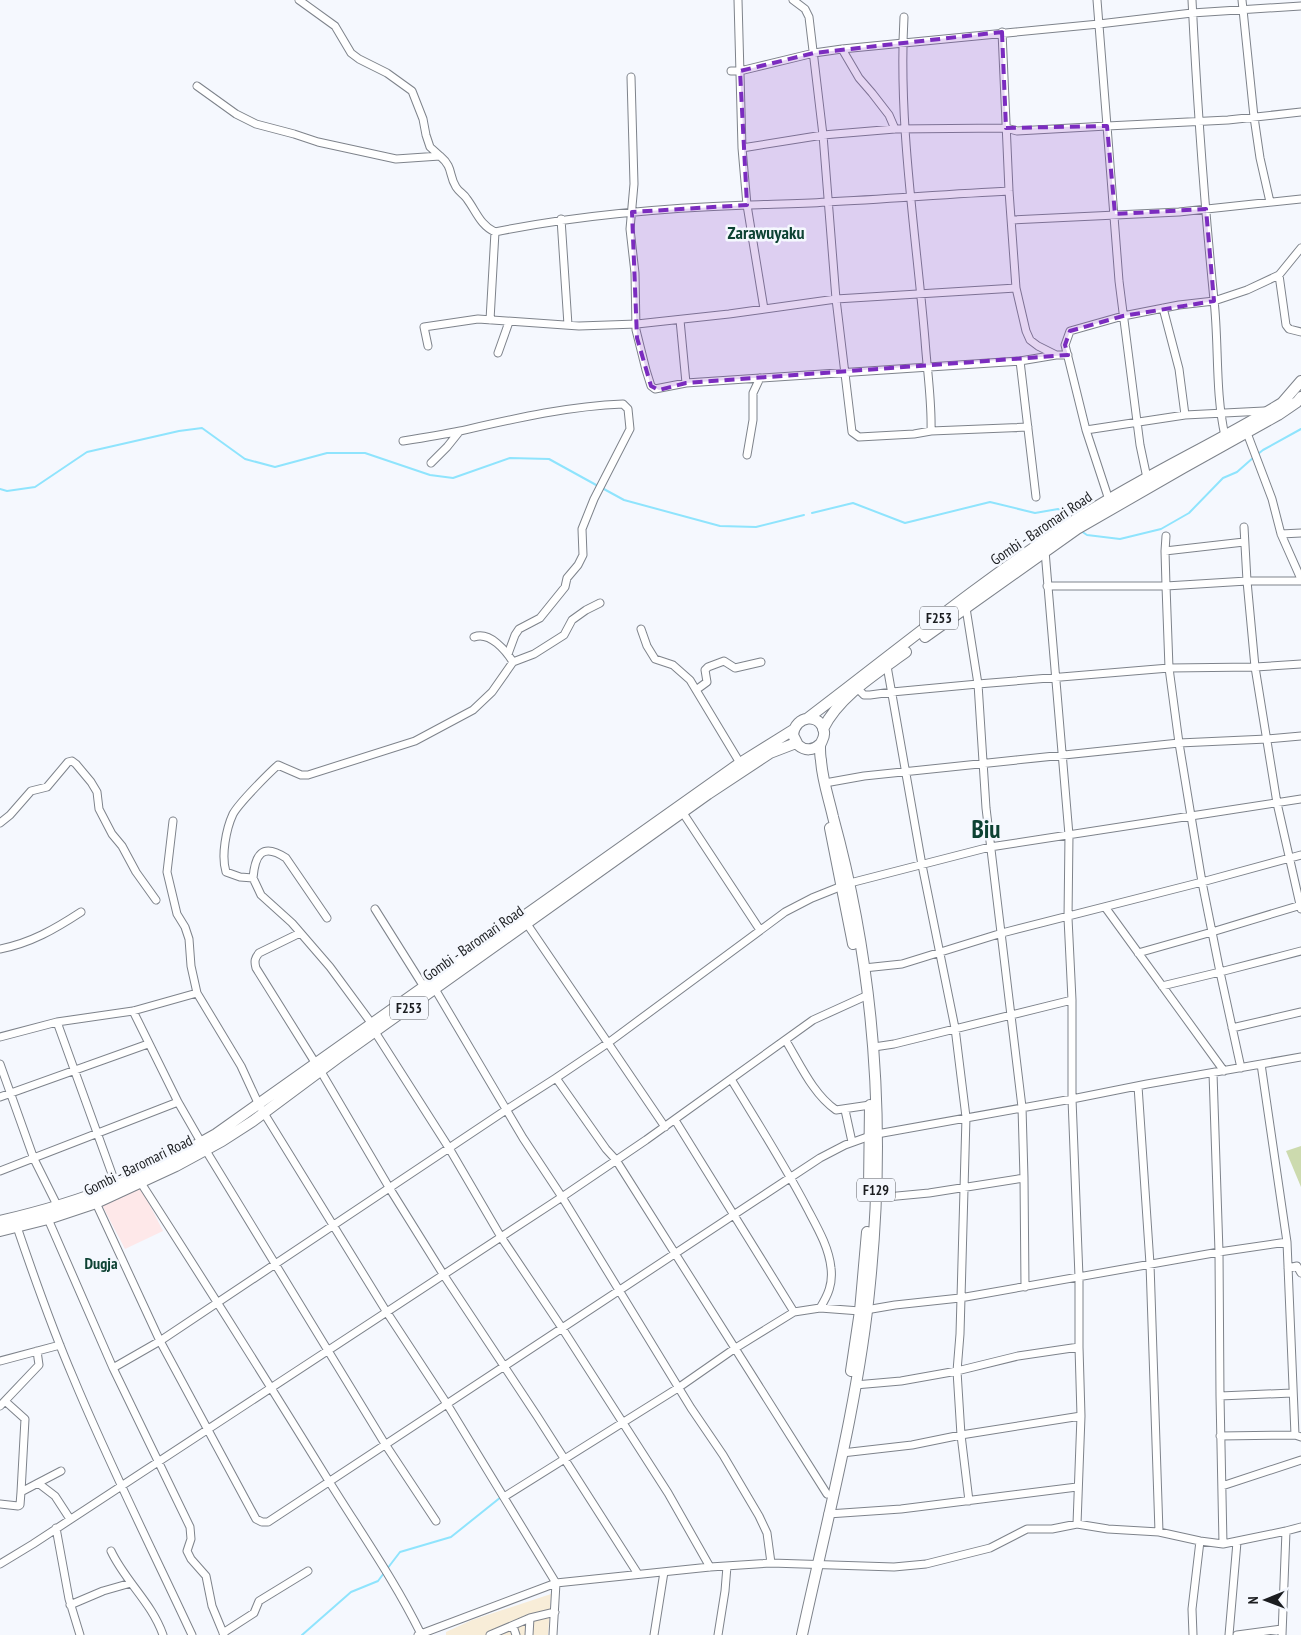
<svg xmlns="http://www.w3.org/2000/svg" width="1301" height="1635" font-family="'PT Sans Narrow',sans-serif">
	<style>
		.commercial { fill: #f8edd8 }
		.medical { fill: #fee8e9 }
		.green { fill: #ccdaae }
		.lines { fill: none; stroke-linecap: round; stroke-linejoin: round }
		.stream { stroke: #8fe4fd; stroke-width: 2 }
		.street-casing { stroke: #7e838b; stroke-width: 9 }
		.primary-casing { stroke: #7e838b; stroke-width: 12 }
		.street { stroke: #fff; stroke-width: 7 }
		.primary { stroke: #fff; stroke-width: 10 }
		.marked { fill: #7b2cbf; fill-opacity: 0.2; stroke: #7b2cbf; stroke-width: 4; stroke-dasharray: 10 6; stroke-linejoin: round }
		.labels { text-anchor: middle; dominant-baseline: central; stroke-width: 5; stroke-linejoin: round; paint-order: stroke }
		.shield { fill: #f5f8fe; stroke: #5c5f63; stroke-width: 1 }
		.shield-label { font-size: 14px; font-weight: bold; fill: #1b1d20 }
		.street-label { font-size: 15px; fill: #1b1d20; stroke: #f5f8fe }
		.neighbourhood-label { font-size: 16px; font-weight: bold; fill: #0d4233; stroke: #f5f8fe }
		.quarter-label { font-size: 18px; font-weight: bold; fill: #0d4233; stroke: #f5f8fe }
		.town-label { font-size: 25px; font-weight: bold; fill: #0d4233; stroke: #f5f8fe }
	</style>
	<rect width="100%" height="100%" fill="#f5f8fe"/>
	<!-- commercial -->
	<path class="commercial" d="M551 1594 548 1635H446V1632L472 1620Z"/>
	<!-- medical -->
	<path class="medical" d="M141 1188 163 1231 125 1249 102 1205Z"/>
	<!-- green -->
	<path class="green" d="M1301 1146V1187L1286 1151Z"/>
	<g class="lines">
		<!-- stream -->
		<path class="stream" d="M1258 454 1263 450 1301 429
			M602 488 624 500 720 526 756 527 804 515
			M0 489 7 491 35 487 87 452 179 431 202 428 245 459 275 467 327 453H365L430 475 453 478 510 458 549 459 598 486
			M812 513 853 503 905 523 990 502 1035 513 1058 509 1067 513 1072 519
			M1081 531 1087 535 1120 539 1161 529 1189 513 1223 478 1237 472 1254 457
			M387 1569 400 1552 451 1537 501 1497
			M302 1635 351 1592 378 1581 384 1573"/>
		<!-- street casing -->
		<g class="street-casing">
			<path id="street" d="M299 0 335 26 351 53 359 59 387 73 412 91 423 119 426 135 430 147 440 156
				M738 0 742 148 747 205 764 309
				M793 0 805 9 809 17 823 135 836 299 852 432 859 437 914 434 931 431 1028 427
				M1097 0 1107 126 1228 120 1301 112
				M1192 0C1197 100 1204 200 1214 300 1219 345 1215 392 1225 436
				M1242 0 1254 117 1260 158 1270 202
				M904 17C898 125 916 233 925 340 927 370 932 401 931 431
				M1002 32 1009 191 1016 288 1026 331 1030 340 1038 346 1056 355H1068
				M842 49 859 78 872 93 889 115 895 129
				M731 71H740L814 53 842 49 1099 24 1192 13 1301 6
				M631 77 634 184 630 229 635 273 636 330 646 370 651 386 655 389 686 383 1020 361 1056 355
				M197 86 236 114 256 124 294 134 318 142 396 159 440 156C454 168 448 174 456 187 459 192 464 194 467 199 476 211 480 225 495 232
				M742 148 823 135 895 129 1006 128 1017 131 1107 126 1119 281 1140 445 1147 478
				M561 219 568 325
				M1012 220 1179 212 1301 199
				M1279 275 1286 325 1289 329 1301 332
				M1163 308 1179 369 1185 415
				M490 320 495 232C578 215 662 208 747 205 774 204 800 204 827 202 888 199 948 194 1009 191
				M680 320 686 383
				M428 346 424 327 478 319 579 326 637 324 729 314 836 299 1016 288
				M498 353 509 322
				M1020 361 1036 497
				M1086 430 1185 415 1264 411
				M1247 433 1272 499 1281 534 1301 579
				M403 441C422 438 441 435 460 431 513 419 568 406 623 404L628 409 630 429 594 499 582 529 583 555 578 565 567 578 565 587 561 592 540 618 519 629 515 635 508 654
				M747 455 753 420V393L760 378
				M431 463 447 447 459 432
				M1110 503 1086 430 1065 345 1070 331 1123 316 1179 305 1214 301 1247 290 1279 275 1301 248
				M1244 527 1247 581 1255 667 1277 803 1301 909
				M1281 534 1301 533
				M1166 536 1165 551 1166 586 1247 581H1301
				M1165 551 1244 542
				M966 608 978 684 986 808 1022 1107 1024 1178 1025 1287
				M641 629 647 646 655 659 673 665 690 680 740 763
				M474 637C490 631 506 651 513 662
				M887 666 922 865 955 1028 966 1117 960 1334 957 1371 961 1435 969 1501
				M858 689 864 695H870L892 692 978 684 1169 668 1166 586H1047
				M696 690 707 682 705 670 708 667 724 661 735 668 761 662
				M825 783 864 776 1179 743 1169 668 1255 667 1301 664
				M683 813 760 930
				M173 821 167 872 177 914 185 927 189 939 191 966 197 993 241 1066 259 1105 386 1311 447 1404 556 1583 710 1567 771 1563 894 1567 926 1564 990 1548 1027 1529H1052L1077 1524 1108 1529 1159 1532 1200 1541 1223 1544 1286 1531 1301 1527
				M0 823 10 815 31 791 47 787 68 762 72 761 76 764 91 782 97 792 99 809 112 834 122 846 136 872 156 900
				M253 878 261 895 292 923 330 967 372 1024
				M850 883 990 847 1191 816 1179 743 1267 739 1301 736
				M1105 907 1224 1071
				M375 909 424 987
				M327 918 286 858C262 842 255 855 253 878L240 877 226 872C221 856 226 829 233 814 239 803 268 774 278 765L301 775H308L415 741 473 710 492 692 513 662 534 654 564 635 572 620 586 610 600 603
				M527 924 608 1043 785 912 812 898 842 886
				M300 933 259 953C255 958 254 961 256 968L316 1064
				M0 949C31 943 55 929 81 912
				M1138 953 1212 932 1202 882 1301 855
				M864 968 902 964 1002 933 1202 882 1191 816 1301 799
				M1162 986 1220 972 1212 932 1301 905
				M435 989 523 1138 562 1197 691 1408 723 1455 759 1516 767 1533 771 1563
				M133 1011 178 1102 205 1149 385 1444 436 1521
				M57 1022 116 1185
				M1232 1028 1301 1012
				M375 1032 449 1148 501 1237 562 1328 668 1493 710 1567
				M0 1037 57 1022 133 1011 197 993
				M786 1041C800 1064 813 1094 836 1110L870 1105
				M874 1047 894 1044 1072 1000
				M0 1064 34 1159 57 1205
				M1261 1064 1287 1242 1295 1435
				M1241 1068 1220 972 1301 951
				M320 1070 390 1189 443 1274 537 1416 638 1574
				M1213 1073 1219 1252 1220 1396 1223 1544
				M731 1079C757 1122 784 1164 807 1208 817 1227 829 1247 831 1268 833 1284 828 1295 820 1308
				M1138 1086 1150 1264 1159 1532
				M0 1097 148 1044
				M845 1110 852 1142
				M675 1120 794 1312
				M665 1127 608 1043 556 1078 606 1149 616 1160 827 1494
				M877 1134 1072 1099V1000L1068 918 1069 835 1045 551
				M0 1171 178 1102
				M141 1183C204 1281 266 1379 327 1478 359 1530 394 1579 421 1634
				M876 1198 929 1193 1024 1178
				M96 1203 160 1341 256 1519 262 1522H268L820 1158 845 1145 870 1136
				M48 1219 113 1368 190 1527 191 1539 187 1551 191 1559 206 1576 212 1606 224 1635
				M17 1227C34 1277 52 1328 73 1377 109 1464 152 1549 192 1635
				M1288 1268 1297 1266 1301 1273
				M0 1361 60 1345
				M113 1368 160 1341 506 1110 556 1078
				M855 1385 901 1381 957 1371 1018 1356 1079 1347
				M1220 1396 1292 1393
				M5 1401 25 1419 21 1492
				M0 1406 39 1365 37 1351
				M1220 1436 1295 1435 1301 1437
				M842 1453 912 1445 961 1435 1081 1416
				M38 1483 61 1471
				M1222 1486 1301 1460
				M504 1497 678 1388 734 1349 794 1312 820 1308 860 1311 895 1305 960 1298 1219 1252 1287 1242
				M0 1504 18 1506 20 1505 21 1492 38 1483 55 1496 70 1519
				M828 1514 901 1509 1077 1487
				M1077 1524 1081 1416 1079 1347V1277L1072 1099 1147 1084 1301 1057
				M56 1528 69 1599 80 1635
				M111 1551C125 1581 152 1603 163 1635
				M0 1564 33 1544 562 1197 646 1140 813 1020 868 995
				M70 1605 103 1591 131 1583
				M513 1626 516 1635
				M223 1633 254 1613 259 1601 308 1571
				M418 1635 556 1583 553 1635
				M490 1635 530 1618 555 1612
				M529 1635 530 1618
				M654 1635 664 1572
				M718 1635 725 1591 727 1566
				M1193 1635 1192 1609 1200 1541
				M1229 1635 1237 1542
				M1237 1635 1282 1629
				M1282 1635 1286 1531"/>
		</g>
		<!-- primary casing -->
		<g class="primary-casing">
			<path id="primary" d="M925 637 1077 529 1183 468 1278 415 1297 402 1301 397
				M808 718C895 652 980 582 1072 522 1139 478 1213 445 1282 403L1301 381
				M823 729C839 696 877 673 906 652
				M830 828 853 944
				M869 1188 870 1105
				M0 1221C39 1212 80 1200 117 1185 151 1170 184 1152 216 1134L740 763 793 730
				M0 1231 48 1219 96 1203 176 1166 222 1141 253 1121 339 1057 708 794 770 753 796 743
				M851 1371 860 1311 867 1232
				M802 1635C827 1520 859 1400 870 1283 886 1125 875 970 833 817 829 799 822 779 821 760 820 756 820 750 820 746 821 741 825 738 824 732 821 712 795 715 793 735L798 745C805 751 813 751 820 744"/>
		</g>
		<!-- street -->
		<use href="#street" class="street"/>
		<!-- primary -->
		<use href="#primary" class="primary"/>
	</g>
	<!-- marked area -->
	<path class="marked" d="M1002 32 1006 128 1107 126 1115 214 1206 209 1214 301 1123 316 1070 331 1065 345 1068 355 686 383 659 390 651 386 637 338 632 212 747 205 740 71 814 53Z"/>
	<g class="labels">
		<!-- shield labels -->
		<g class="shield">
			<rect x="920" y="606.5" width="38" height="23" rx="4"/>
			<rect x="390" y="996.5" width="38" height="23" rx="4"/>
			<rect x="857" y="1178.5" width="38" height="23" rx="4"/>
		</g>
		<g class="shield-label">
			<text x="939" y="618">F253</text>
			<text x="409" y="1008">F253</text>
			<text x="876" y="1190">F129</text>
		</g>
		<!-- street labels -->
		<g class="street-label">
			<text transform="translate(1041 528) rotate(-34)">Gombi - Baromari Road</text>
			<text transform="translate(473 943) rotate(-35)">Gombi - Baromari Road</text>
			<text transform="translate(138 1165) rotate(-26)">Gombi - Baromari Road</text>
		</g>
		<!-- neighbourhood labels -->
		<g class="neighbourhood-label">
			<text x="101" y="1263">Dugja</text>
		</g>
		<!-- quarter labels -->
		<g class="quarter-label">
			<text x="766" y="232">Zarawuyaku</text>
		</g>
		<!-- town labels -->
		<g class="town-label">
			<text x="986" y="829">Biu</text>
		</g>
	</g>
	<!-- north arrow -->
	<g transform="translate(1266 1600) rotate(269)" stroke="#f5f8fe" stroke-width="4" paint-order="stroke">
	<path d="M0-4L9 19L0 12L-9 19Z" fill="#1b1d20"/>
	<text y="-8" font-size="14" font-weight="bold" text-anchor="middle" fill="#1b1d20">N</text>
	</g>
</svg>
